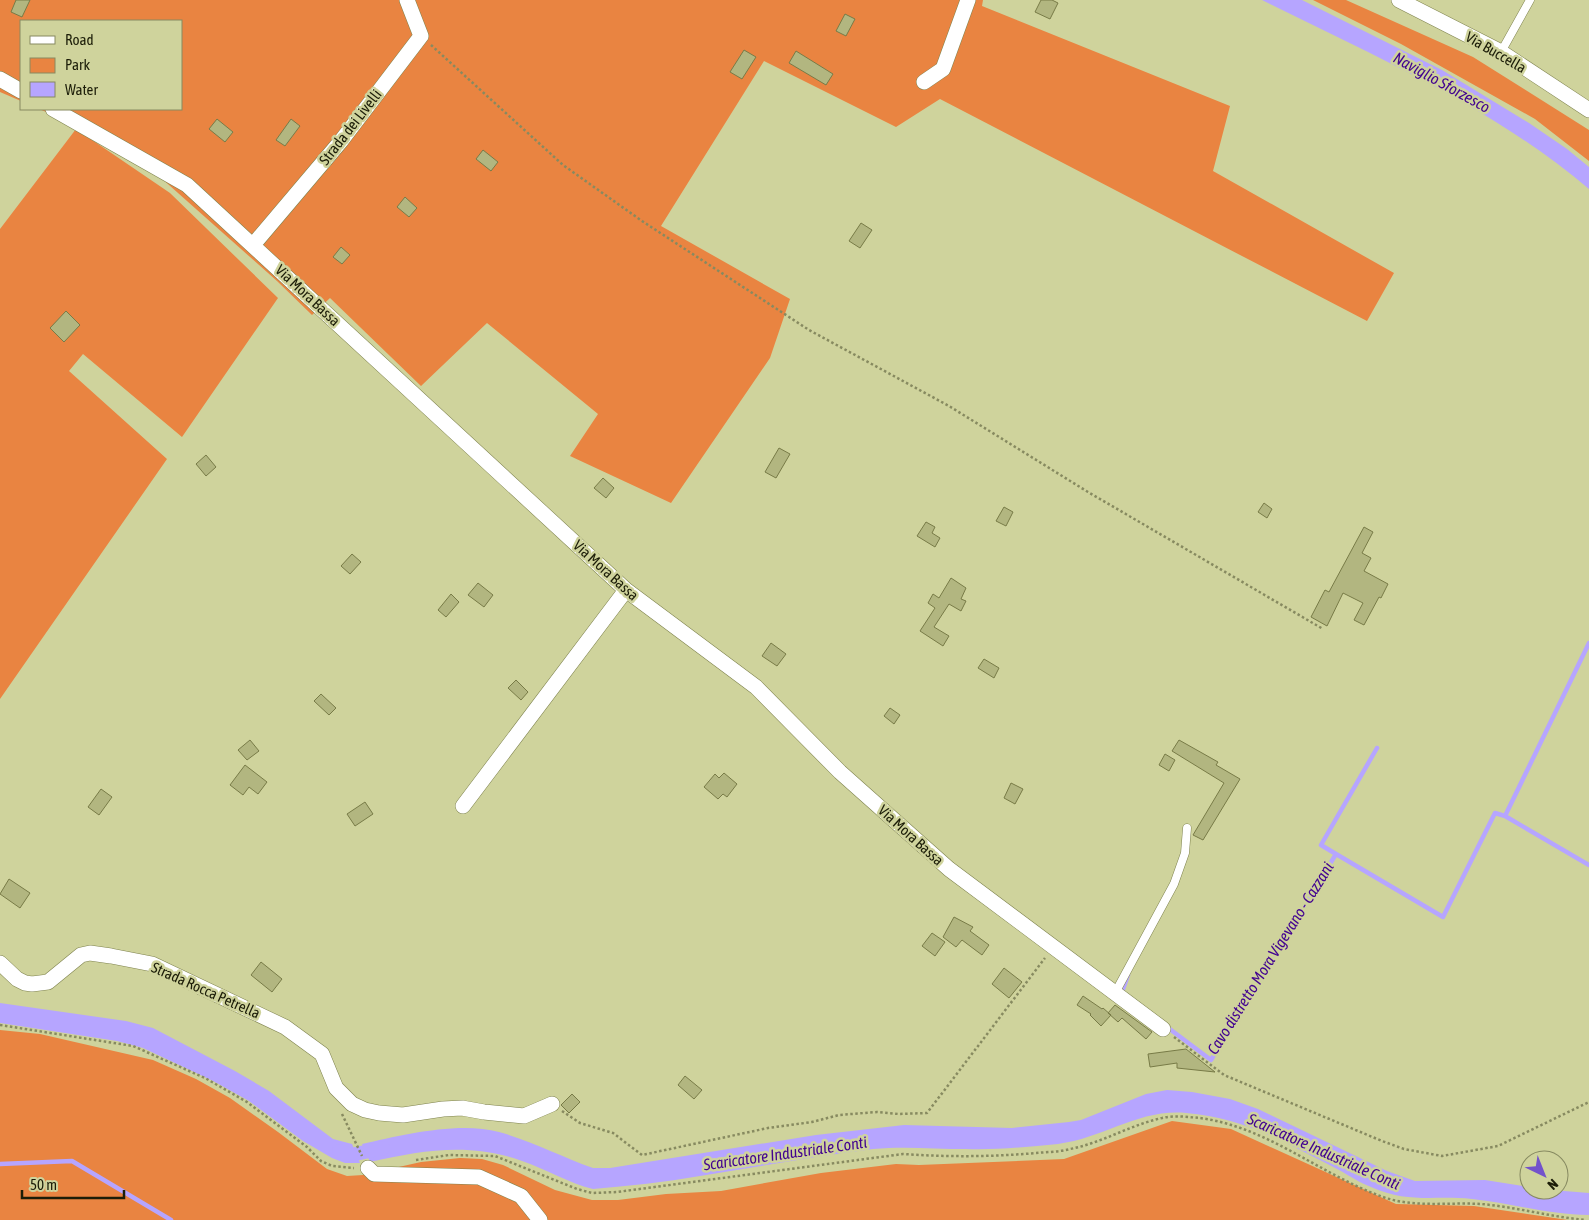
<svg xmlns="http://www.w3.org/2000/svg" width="1589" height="1220" font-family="'Asap Condensed',sans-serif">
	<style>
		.green { fill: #e98441 }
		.water { fill: #b6a5ff }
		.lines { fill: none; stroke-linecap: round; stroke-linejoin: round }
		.stream { stroke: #b6a5ff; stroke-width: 4.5 }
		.canal { stroke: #b6a5ff; stroke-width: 14 }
		.building { fill: #b2b680; stroke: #787b47 }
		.service-casing { stroke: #7f834e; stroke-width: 9 }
		.minor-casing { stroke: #7f834e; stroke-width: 16 }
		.path { stroke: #878a60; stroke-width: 2.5; stroke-dasharray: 2.5 2.5; stroke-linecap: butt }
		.service { stroke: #fff; stroke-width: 8 }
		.minor { stroke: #fff; stroke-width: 15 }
		.labels { text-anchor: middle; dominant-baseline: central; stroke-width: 5; stroke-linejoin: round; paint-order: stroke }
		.street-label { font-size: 15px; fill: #1c1d08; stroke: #cfd39c }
		.water-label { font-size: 16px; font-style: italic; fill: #420390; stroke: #cfd39c }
	</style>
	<rect width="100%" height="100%" fill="#cfd39c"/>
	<!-- green -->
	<path class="green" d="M0 0H983L982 6 1230 106 1213 171 1394 273 1367 321 940 99 896 127 764 61 661 226 790 299 770 358 671 503 570 456 598 414 487 323 421 386 330 298 312 315 277 281 160 177 73 123 39 109H181V21H21V101L0 92Z
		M1313 0H1346L1473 57 1589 130V161L1535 119 1401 44Z
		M76 129 170 193 278 298 182 437 83 354 69 371 167 459 0 699V229Z
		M0 1030 40 1034 153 1060 196 1079 230 1098 278 1132 327 1169 347 1176 363 1175 421 1162 460 1158 482 1159 503 1165 555 1190 592 1200H618L666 1194 721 1191 821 1173 896 1164 919 1165 1064 1159 1172 1121 1231 1129 1396 1204 1474 1206 1568 1220H0Z"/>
	<!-- water -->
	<path class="water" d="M1262 0H1302L1442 70 1529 123 1567 149 1589 167V189C1492 107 1375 56 1262 0Z
		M0 1003 126 1021 153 1028 235 1071 269 1091 333 1139 352 1144 360 1163H345L332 1158 303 1141 249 1101 213 1081 143 1048 117 1041 0 1023Z
		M1167 1090 1192 1092 1230 1099 1258 1109 1387 1171 1415 1181 1485 1180 1529 1187V1190H1552L1589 1193V1215C1550 1215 1511 1203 1472 1199 1434 1195 1409 1204 1371 1187 1360 1183 1350 1176 1339 1170 1290 1145 1243 1117 1186 1113 1138 1109 1105 1138 1058 1144 1028 1147 996 1150 966 1149 935 1149 904 1146 873 1149 815 1156 758 1167 700 1176 665 1182 629 1186 593 1189 568 1183 546 1169 522 1161 470 1142 423 1150 370 1162L362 1144C402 1135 459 1121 499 1132 532 1141 562 1157 593 1168H610L816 1135 904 1125 1012 1128 1069 1122 1081 1120 1146 1094Z"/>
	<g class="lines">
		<!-- stream -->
		<path class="stream" d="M1505 816 1589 643
			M1336 854 1321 845 1377 748
			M1123 993 1122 992 1128 975
			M1167 1027 1211 1060 1336 854 1443 917 1495 813 1505 816 1589 865
			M0 1164 72 1161 171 1220"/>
		<!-- canal -->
		<path class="canal" d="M339 1151 351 1155 383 1148"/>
	</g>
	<!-- building -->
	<path class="building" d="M16 0H30L22 17 11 12Z
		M1041 0H1052L1058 3 1050 19 1035 12Z
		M845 14 855 19 846 36 836 31Z
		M744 50 756 57 742 79 730 72Z
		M796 51 833 74 826 85 789 63Z
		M217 119 233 132 225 142 209 129Z
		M291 119 300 126 285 146 276 140Z
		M483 150 498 162 491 171 476 159Z
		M405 197 417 208 409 217 397 207Z
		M861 223 872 230 860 248 849 241Z
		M341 247 350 255 342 264 333 257Z
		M66 311 80 325 64 342 50 328Z
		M779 448 790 454 776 478 765 472Z
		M206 455 216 467 206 476 196 464Z
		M603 478 614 488 606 498 594 488Z
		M1264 503 1272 509 1267 518 1258 512Z
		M1004 507 1013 512 1006 526 996 521Z
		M926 522 935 527 932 533 940 538 935 547 917 536Z
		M1364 527 1373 532 1362 553 1371 558 1364 571 1388 584 1381 598 1379 597 1364 625 1354 620 1363 603 1343 593 1327 626 1311 617 1325 590 1329 592Z
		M352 554 361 562 350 574 341 566Z
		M951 578 966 588 961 599 966 601 961 611 949 604 934 627 949 636 943 646 920 631 935 608 928 603 933 594 939 598Z
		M478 583 493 595 484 607 468 595Z
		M451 594 459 602 446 617 438 610Z
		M771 643 786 654 777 666 762 656Z
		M984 659 999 668 994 678 978 668Z
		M516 680 528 692 521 700 508 688Z
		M321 694 336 708 329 715 314 701Z
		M890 708 900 715 894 724 884 716Z
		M250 740 259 751 247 760 238 750Z
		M1179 740 1218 762 1216 765 1240 779 1203 840 1193 835 1224 783 1172 751Z
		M1165 754 1175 760 1169 771 1159 765Z
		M245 765 267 782 258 794 249 787 243 795 230 785Z
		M724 773 737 784 727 797 723 794 718 799 704 787 715 774 719 778Z
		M1011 783 1023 789 1015 804 1004 798Z
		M101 789 112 797 99 815 88 807Z
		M365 802 373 814 355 826 347 814Z
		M9 879 30 893 20 908 0 894Z
		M954 917 973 927 970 931 989 945 982 955 962 940 956 947 943 937Z
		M932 933 945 942 935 956 922 946Z
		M261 962 282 979 272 992 251 975Z
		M1004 968 1022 982 1009 998 992 984Z
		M1083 996 1102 1009 1103 1008 1111 1015 1101 1026 1090 1015 1091 1014 1077 1005Z
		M1115 1005 1152 1032 1146 1039 1122 1018 1118 1022 1108 1013Z
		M1186 1049 1215 1072 1177 1068V1063L1150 1067 1148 1054Z
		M685 1076 702 1090 694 1099 678 1085Z
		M572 1094 580 1102 569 1113 561 1105Z"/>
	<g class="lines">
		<!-- service casing -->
		<g class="service-casing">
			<path id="service" d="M1501 52 1530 0
				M1115 993 1174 884 1185 853 1187 828"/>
		</g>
		<!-- minor casing -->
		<g class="minor-casing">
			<path id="minor" d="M1399 0 1501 52 1589 110
				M0 79 21 91
				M924 82 943 69 968 0
				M53 109 187 185 626 590 756 687 840 772 949 869 1163 1029
				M253 245 341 141 421 36 407 0
				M463 806 626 590
				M0 963 17 979 25 983 32 984 48 982 81 955 90 953 111 956 152 964 285 1027 322 1054 336 1088 352 1104 365 1110 379 1113 403 1115 443 1109 462 1108 484 1112 524 1116 552 1104
				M368 1168 374 1174 479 1177 521 1196 540 1220"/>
		</g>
		<!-- path -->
		<path class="path" d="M431 45 563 165 642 221 809 330 949 406 1088 492 1323 629
			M0 1025 133 1046 205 1078 247 1102 307 1147 321 1161 332 1166 354 1168
			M1174 1037 1224 1075 1382 1141 1404 1149 1442 1156 1498 1146 1589 1102
			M562 1111 580 1123 613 1133 642 1155 768 1128 812 1122 839 1115 877 1112 899 1114 927 1113 1045 958
			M342 1114 362 1156
			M416 1160 449 1155 495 1156 577 1189 592 1193 617 1192 903 1154C948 1157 991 1157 1036 1153 1047 1152 1059 1152 1070 1149 1102 1143 1130 1125 1162 1118 1174 1115 1188 1117 1200 1118 1268 1127 1321 1175 1383 1197 1414 1208 1449 1202 1481 1204 1516 1207 1551 1217 1586 1220"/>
		<!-- service -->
		<use href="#service" class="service"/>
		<!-- minor -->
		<use href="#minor" class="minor"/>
	</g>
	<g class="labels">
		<!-- street labels -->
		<g class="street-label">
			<text transform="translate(1496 52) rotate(30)">Via Buccella</text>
			<text transform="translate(350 127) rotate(-52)">Strada dei Livelli</text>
			<text transform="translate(308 295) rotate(43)">Via Mora Bassa</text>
			<text transform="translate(606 570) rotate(42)">Via Mora Bassa</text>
			<text transform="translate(911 835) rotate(42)">Via Mora Bassa</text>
			<text transform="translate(206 990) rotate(24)">Strada Rocca Petrella</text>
		</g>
		<!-- water labels -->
		<g class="water-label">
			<text transform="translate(1442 82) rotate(29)">Naviglio Sforzesco</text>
			<text transform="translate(1270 958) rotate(-58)">Cavo distretto Mora Vigevano - Cazzani</text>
			<text transform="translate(1324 1151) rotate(24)">Scaricatore Industriale Conti</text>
			<text transform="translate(785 1153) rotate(-8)">Scaricatore Industriale Conti</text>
		</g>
	</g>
	<!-- legend -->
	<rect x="20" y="20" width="162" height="90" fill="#cfd39c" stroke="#878a61"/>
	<rect x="30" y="36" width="25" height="8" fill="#ffffff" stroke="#878a61"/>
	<text x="65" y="45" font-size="15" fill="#1c1d08">Road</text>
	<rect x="30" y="58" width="25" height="15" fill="#e98441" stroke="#878a61"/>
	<text x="65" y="70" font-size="15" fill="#1c1d08">Park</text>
	<rect x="30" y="82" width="25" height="15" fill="#b6a5ff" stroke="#878a61"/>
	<text x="65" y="95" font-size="15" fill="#1c1d08">Water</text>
	<!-- north arrow -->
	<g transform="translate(1544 1175) rotate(137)"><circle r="24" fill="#cfd39c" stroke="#878a61"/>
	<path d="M0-4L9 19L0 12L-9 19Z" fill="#7352cb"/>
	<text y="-8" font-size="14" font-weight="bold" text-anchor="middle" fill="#1c1d08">N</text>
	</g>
	<!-- scale -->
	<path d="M22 1190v8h102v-8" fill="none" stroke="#1c1d08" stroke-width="2.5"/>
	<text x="30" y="1190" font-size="15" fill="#1c1d08" stroke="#cfd39c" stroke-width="4" paint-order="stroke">50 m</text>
</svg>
